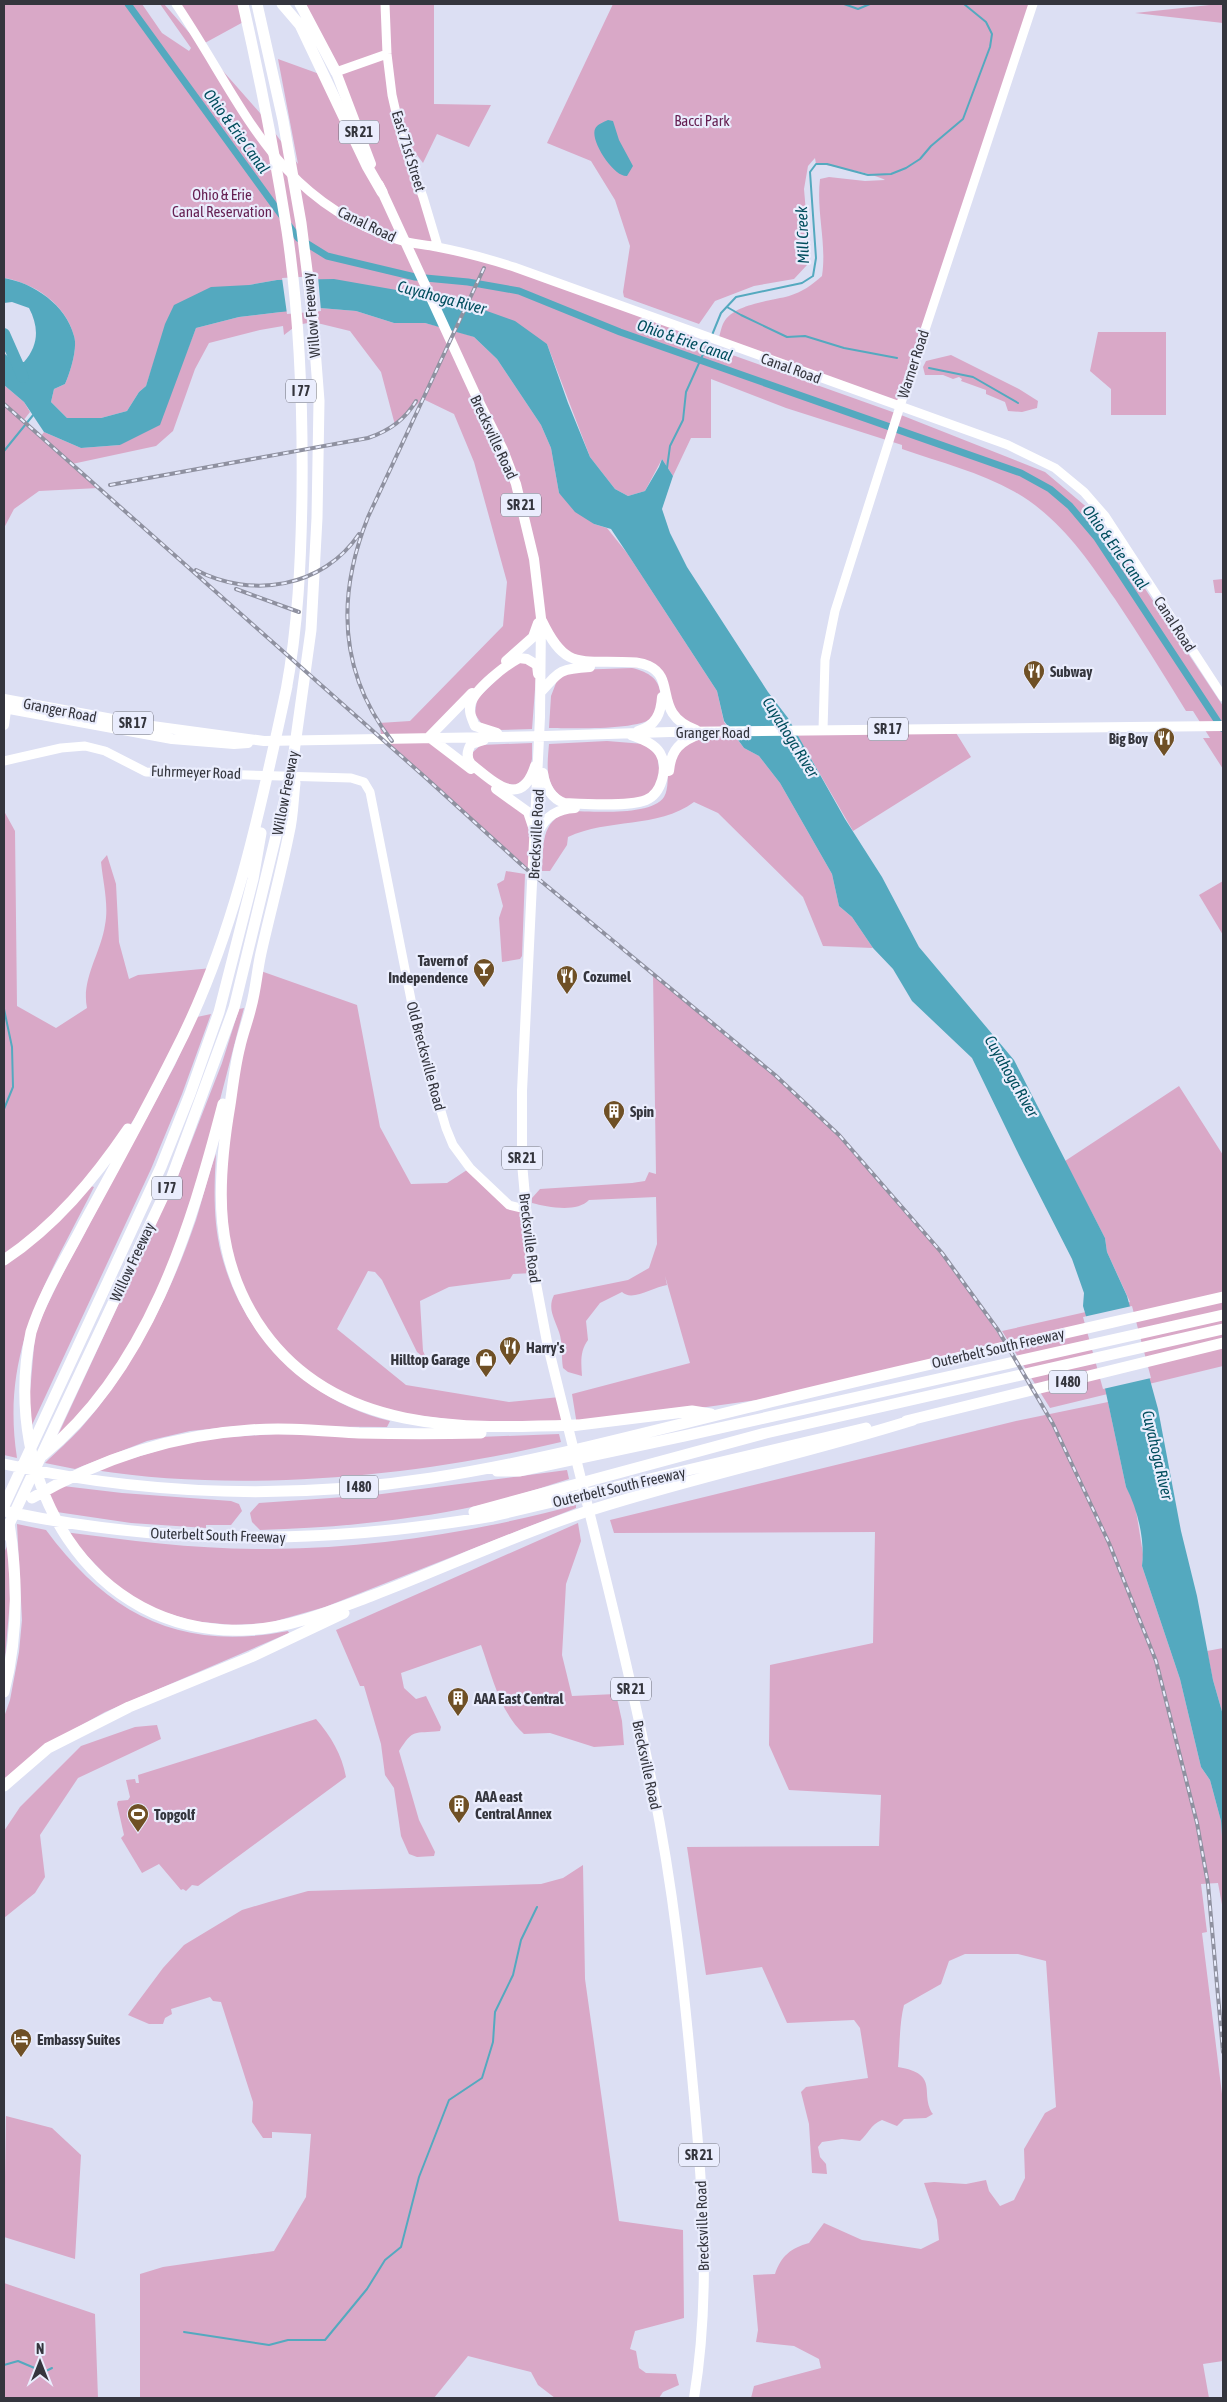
<svg xmlns="http://www.w3.org/2000/svg" width="1227" height="2402" font-family="'Asap Condensed',sans-serif">
	<style>
		.green { fill: #d9a8c7 }
		.water { fill: #54a9bf }
		.pier { fill: #dcdff3 }
		.lines { fill: none; stroke-linecap: round; stroke-linejoin: round }
		.stream { stroke: #54a9bf; stroke-width: 2 }
		.canal { stroke: #54a9bf; stroke-width: 7 }
		.river { stroke: #54a9bf; stroke-width: 12 }
		.secondary { stroke: #fff; stroke-width: 9 }
		.primary { stroke: #fff; stroke-width: 10 }
		.highway { stroke: #fff; stroke-width: 11 }
		.rail-casing { stroke: #8f91a0; stroke-width: 4 }
		.rail { stroke: #eaedfd; stroke-width: 2; stroke-dasharray: 5.5; stroke-linecap: butt }
		.labels { text-anchor: middle; dominant-baseline: central; stroke-width: 4.5; stroke-linejoin: round; paint-order: stroke }
		.shield { fill: #eaedfd; stroke: #6b6c77; stroke-width: 1 }
		.shield-label { font-size: 14px; font-weight: bold; fill: #34353d }
		.park-label { font-size: 15px; fill: #651f52; stroke: #eaedfd }
		.street-label { font-size: 15px; fill: #34353d; stroke: #eaedfd }
		.poi-label { font-size: 15px; font-weight: bold; fill: #34353d; stroke: #eaedfd; text-anchor: start }
		.water-label { font-size: 16px; font-style: italic; fill: #004d5d; stroke: #eaedfd }
	</style>
	<rect width="100%" height="100%" fill="#dcdff3"/>
	<!-- green -->
	<path class="green" d="M4 4H142L162 33 189 51 191 48 160 4H164L260 113 298 164 278 59 325 76 367 166 336 72 300 4H434V104L491 105 469 147 437 134 423 163 417 155 412 166 438 247 500 263 695 332 693 341 901 415 1045 472 1096 515 1223 706V769L1203 738H1210L1193 711H1186C1163 674 1140 636 1115 599 1086 557 1060 518 1015 492 980 472 939 462 902 449V445L786 408 711 379V438H691L673 476 662 459 645 491 628 496 615 489 590 457 547 344 369 287 320 308 356 311 394 323H425L456 331 474 337 497 359 541 425 551 448 559 493 594 524 607 528 627 553 717 691 724 722 744 748 759 756 780 783 832 874 839 906 852 917 873 948 823 946 803 897 718 813 694 802C657 829 608 818 568 837L567 845 550 871H542C544 844 540 822 569 811 589 811 651 817 664 797 669 789 667 775 669 764 671 756 679 748 684 741L679 722 655 670 572 659 541 619 533 637 429 737 528 812 533 874 382 739 379 723 410 721 503 626 507 582 474 462 454 414 423 399 395 425 381 372 350 331 313 322 297 325 284 335 283 326 260 330 209 343 195 369 173 431 156 446 72 464 99 488 39 491 14 509 4 528V385L24 402 30 412 23 421 41 436 44 432 81 448 120 445 181 366 196 328 239 317 281 312 277 280 249 285 159 347 146 386 139 392 127 411 101 418H67L51 402 54 389 65 384C70 373 78 348 74 336 66 304 34 283 4 278Z
		M176 4H243L247 20 203 44Z
		M613 4H1033L899 407 718 341C720 335 721 327 724 322 734 304 771 301 789 296 802 292 812 285 822 276 827 243 816 212 820 179L829 177 865 181 885 180C879 175 827 164 816 164L815 158 808 166 804 189 809 248 807 265 794 279 754 286 715 301 699 324 624 297 623 292 630 246 615 200 591 161 547 143Z
		M1223 4V23L1135 13 1219 4Z
		M1098 332H1166V415H1111V389L1090 371Z
		M951 355 1019 389 1038 401 1037 408 1022 412 1008 411 1005 402 986 394V390L961 381 962 379 959 377 953 379 943 375H925L923 367 926 361Z
		M1223 579V593H1215L1213 580Z
		M522 661 532 665 536 676 532 729 497 730 481 723 475 714 477 699 513 664Z
		M632 668C645 671 658 677 660 691 660 699 658 712 653 717 640 731 569 728 549 728L551 696 558 678 575 670Z
		M953 728 971 757 853 831 795 731Z
		M607 741 644 744 657 755 660 775 653 791 640 799 568 801C544 788 547 768 549 744Z
		M532 743V759L528 776 516 785 501 783 472 759 473 752 481 745Z
		M4 811 15 831 17 1006 56 1028 87 1008C81 979 101 953 105 925 109 905 103 882 101 862L107 855 116 884 119 942 129 979 138 975 212 968 159 1082 122 1137 95 1174 4 1260Z
		M506 871 525 874 522 956 520 959 502 962 499 918 503 906 497 884 504 880Z
		M1223 881V935L1199 895Z
		M258 970 357 1005 380 1127 411 1184 447 1183 470 1168 509 1205 525 1209 533 1273 513 1274 510 1279 449 1287 420 1301 423 1351 427 1360 417 1352 382 1280 375 1272 368 1271 337 1329 406 1385 509 1402 560 1397 569 1427H516L370 1410 286 1358 236 1282 220 1178Z
		M653 973 775 1075 839 1135 942 1253 1008 1348 778 1397 577 1425 572 1394 690 1363 665 1276 667 1285C653 1287 632 1302 622 1292L600 1303 586 1321 588 1340C580 1351 581 1362 582 1376L568 1372 563 1368C561 1356 563 1343 559 1332 555 1319 547 1309 554 1295L628 1280 649 1268 657 1244 656 1197 589 1200C577 1213 547 1207 532 1203V1198L540 1189 632 1183 645 1181 649 1172 656 1174Z
		M244 1008C206 1147 171 1339 57 1437L178 1176 222 1063 239 1009Z
		M211 1014 182 1094 151 1169 26 1438 35 1335 43 1314 62 1275 175 1065 197 1017Z
		M1179 1086 1223 1155V1366L1050 1408 1002 1331 1130 1302 1107 1252 1105 1238 1065 1161Z
		M216 1154C214 1187 213 1220 221 1253 242 1336 307 1401 390 1421L387 1427 237 1426 190 1431 147 1441 75 1469 45 1463C58 1450 69 1441 80 1429 133 1369 170 1296 196 1220 203 1198 208 1175 216 1154Z
		M91 1186 94 1187C48 1279 0 1349 17 1458L4 1455V1263Z
		M1108 1402 1126 1487 1135 1504 1143 1554 1142 1566 1180 1679 1201 1767 1210 1780 1221 1821 1223 1852V1910L1218 1883 1201 1884 1207 1932 1202 1933 1223 2102V2361L1203 2364 1209 2398H751L754 2386 821 2368 819 2359 794 2346 756 2342 758 2330 753 2275 775 2274C781 2256 791 2248 809 2243L824 2223 862 2240 921 2249 939 2240 937 2220 924 2183 934 2182 966 2184 986 2180 989 2191 1000 2206 1014 2200 1025 2178 1024 2149 1045 2113 1056 2107 1046 1961 1018 1954H965L949 1961 941 1984 904 2005C899 2025 900 2047 898 2067 941 2074 919 2094 933 2114L926 2118 904 2119 897 2126 882 2120C870 2125 869 2133 860 2141L842 2139 822 2142 818 2147 820 2157 826 2164 827 2174 812 2173 809 2124 801 2092 806 2087 868 2078 860 2028 854 2020 787 2023 762 1967 706 1975 687 1847 879 1846 881 1795 789 1790 769 1745 770 1665 873 1643 875 1532 614 1533 610 1520 1016 1421Z
		M275 1434 479 1437 559 1434 561 1442C416 1477 242 1493 94 1470L183 1443 215 1438Z
		M567 1470 569 1479C534 1490 499 1502 462 1509 395 1522 328 1528 260 1530L252 1522 250 1513 259 1503 374 1495Z
		M63 1486 122 1493 231 1501 239 1504 242 1511 231 1525H206V1528L131 1523 50 1511 44 1497Z
		M576 1505V1508L325 1607 269 1623 232 1625 193 1621 157 1610 121 1591 64 1532C133 1541 203 1550 272 1549 375 1548 476 1532 576 1505Z
		M578 1523 581 1541 566 1584 562 1655 572 1696 616 1694 622 1721 624 1745 594 1747 550 1733 524 1734C499 1711 492 1675 481 1645L401 1673 404 1688 416 1699 426 1696 441 1727 440 1731C413 1734 414 1728 399 1751L419 1820 435 1852 434 1856 417 1857 409 1854 401 1836 394 1788 385 1775 381 1744 364 1686H360L336 1630Z
		M17 1524 46 1530C109 1615 181 1652 288 1631L289 1633 105 1712 51 1742 4 1779V1717L10 1700 19 1652 22 1620Z
		M8 1544 10 1601 4 1669V1553Z
		M1223 1648V1715L1213 1680 1207 1651Z
		M316 1719C331 1736 342 1755 346 1777L198 1886 192 1885 186 1891 183 1889 181 1890 159 1864 142 1873 121 1838 124 1835 117 1804 118 1801 128 1800 130 1797 126 1780 135 1779 136 1783H139L138 1775Z
		M157 1725 161 1739 78 1778 40 1835 45 1877 35 1893 4 1918V1831L20 1807 81 1746 135 1727Z
		M583 1865 585 1979 619 2221 683 2230 684 2318 635 2331 630 2349 636 2351 639 2368 646 2373 676 2374 679 2385 663 2392 659 2398H555L538 2385 531 2372 468 2356 434 2398H140V2274L163 2267 274 2251 306 2197 311 2134 272 2132V2138H263L252 2122 253 2102 221 2002 213 2001 210 1997 171 2009 172 2014 165 2018 163 2024H149L128 2015 163 1968 184 1945 242 1910 269 1902 308 1891 541 1884 563 1878Z
		M6 2116 52 2128 81 2155 75 2259 4 2237Z
		M4 2283 95 2314 98 2398H4Z"/>
	<!-- water -->
	<path class="water" d="M608 120 613 121 619 140 633 166 627 176C614 177 590 141 595 129 597 124 604 122 608 120Z
		M4 278C34 283 66 305 74 336 78 348 70 373 65 384L54 389 51 402 67 418H101L127 411 139 392 146 386 165 324 174 305 211 287 249 285 277 280 334 279 459 301 515 321 547 344 568 403 590 457 615 489 628 496 645 491 659 467 662 459 673 476 662 509 670 533 687 567 768 692 788 718 845 819 882 877 919 947 1014 1060 1105 1238 1107 1252 1127 1296 1158 1409 1181 1531 1197 1596 1213 1680 1223 1715V1852L1221 1821 1210 1780 1201 1767 1180 1679 1142 1566C1145 1540 1138 1510 1126 1487L1099 1360 1083 1306 1084 1293 1072 1259 1019 1155 972 1058 912 1001 893 969 873 948 852 917 839 906 832 874 780 783 759 756 744 748 724 721 717 691 627 553 611 529 594 524 575 512 559 493 551 448 541 425 497 359 474 337 425 323H394L356 311 320 308 281 312 239 317 196 328 160 425 120 445 81 448 44 432 24 402 4 385V353L14 362H24C39 345 39 327 29 308L12 302 4 303Z"/>
	<!-- pier -->
	<path class="pier" d="M318 276 321 311 287 314 282 278Z
		M1132 1306 1151 1378 1103 1389 1083 1317Z"/>
	<g class="lines">
		<!-- stream -->
		<path class="stream" d="M844 4 858 9 870 4
			M727 307 741 315 787 337 805 336 844 348 897 358
			M712 335 721 313 736 297 802 283 813 276 816 258 810 172 816 164H827L868 175 891 174 906 168 920 159 931 146 963 119 990 47 992 34 986 22 964 4
			M929 368 973 377 1018 403
			M4 451 34 414
			M667 468 670 446 683 420 686 392 709 341
			M4 898V910
			M4 1009 12 1047 13 1087 4 1109
			M184 2332 269 2345 288 2340H325L367 2289 385 2260 401 2247 419 2177 449 2100 482 2078 493 2042 495 2012 513 1975 521 1940 537 1907
			M4 2365 18 2361 44 2372 52 2368"/>
		<!-- canal -->
		<path class="canal" d="M128 4 298 238 327 256 415 277 468 282 519 291 620 332 1021 473 1050 489 1070 506 1097 538 1222 728"/>
		<!-- river -->
		<path class="river" d="M4 334 23 377"/>
		<!-- secondary -->
		<path class="secondary" d="M176 4C242 101 273 199 396 239 409 244 423 244 437 247 463 252 489 259 514 267L1008 445 1055 468 1084 492 1105 516 1223 697
			M385 4 387 54 392 95 403 143 423 197 438 247
			M336 72 387 54
			M823 730 825 660 835 611 910 375 1033 4
			M4 761 61 748 85 746 105 751 146 772 351 778 364 782 370 792 417 1030 446 1128 453 1145 470 1168 509 1205 525 1209"/>
		<!-- primary -->
		<path class="primary" d="M336 72 371 164
			M379 185 478 400 503 450 516 484 534 559 541 618 540 717 522 1091V1163L530 1252 547 1342C583 1490 623 1638 653 1788 673 1886 684 1987 693 2087 703 2191 711 2295 694 2398
			M542 621C564 667 576 661 622 662 632 662 641 662 649 666 677 679 652 714 696 730
			M506 661 533 637 538 623
			M541 692C560 670 560 669 590 667
			M4 699 145 725 264 741 546 736 670 732 1223 726
			M4 708 172 739 234 744 248 743
			M4 725 7 703
			M638 731C656 726 661 713 662 697
			M497 733 475 726C472 719 468 711 471 703 475 689 506 665 519 658L527 659 537 665 538 674
			M429 737 472 693
			M429 737 471 769
			M484 740 471 744C467 751 466 758 471 764 494 782 521 810 535 766
			M669 771C671 750 680 741 700 734
			M543 773C545 787 551 798 564 803 584 804 628 807 646 800 661 794 669 768 660 753 654 743 641 739 631 735
			M496 789 528 812 534 830
			M538 832C546 816 557 809 575 808"/>
		<!-- highway -->
		<path class="highway" d="M243 4C260 79 275 155 287 231 300 318 303 407 302 495 301 561 298 627 286 691
			M282 4 300 25 367 166 382 192
			M300 4 336 72
			M287 686C260 811 234 939 174 1054 145 1112 114 1168 83 1225 65 1260 43 1294 31 1332 0 1479 88 1637 247 1630 290 1628 331 1611 371 1596 442 1569 512 1536 585 1512 693 1477 805 1454 913 1420
			M295 783C293 799 293 817 289 833 281 873 270 913 261 953 257 971 256 989 251 1007 248 1020 243 1033 240 1046 235 1065 233 1085 230 1105 216 1187 213 1261 264 1332 338 1434 464 1429 577 1425
			M4 1260C55 1226 94 1179 128 1129
			M906 1421 1223 1343
			M571 1426 692 1411 711 1414
			M43 1455C148 1369 190 1231 223 1104
			M4 1464C145 1495 290 1500 432 1478 549 1460 664 1427 779 1400 927 1364 1075 1331 1223 1297
			M497 1471H519L684 1436 1223 1315
			M32 1498C100 1459 171 1435 250 1430 286 1427 323 1431 359 1433 400 1434 440 1434 481 1433
			M4 1506 161 1167 190 1094 219 1012 253 879 261 833
			M8 1512C172 1546 329 1544 493 1516L866 1428
			M474 1512 766 1433 1223 1329
			M4 1535 170 1182 234 1008 291 774 311 630 317 518 319 401 312 310 301 223 283 120 257 4
			M4 1692C18 1637 18 1579 9 1523
			M4 1786 48 1748 129 1707 251 1657 344 1613"/>
		<!-- rail casing -->
		<g class="rail-casing">
			<path id="rail" d="M4 404 426 778 524 867 775 1075 839 1135 942 1253 998 1330 1053 1424 1109 1543 1156 1661 1197 1823 1208 1884 1223 2052
				M110 485 368 438C389 431 405 420 416 401
				M196 570C251 599 323 588 359 534
				M236 589 299 612
				M392 741C338 672 337 595 368 517L484 268"/>
		</g>
		<!-- rail -->
		<use href="#rail" class="rail"/>
	</g>
	<!-- icons -->
	<defs>
		<g id="restaurant-pin" transform="scale(1.125)"><path d="M0 17L-7.5 6A9.5 9.5 0 1 1 7.5 6Z" fill="#6f5025" stroke="#eaedfd"/><path d="M-5-6h1v4h1v-4h1v4h1v-4h1v5L-1.5 .5V6h-2V.5L-5-1ZM5-6V6H3V1.5H1.5Q1.5-4 5-6Z" fill="#fff"/></g>
		<g id="bar-pin" transform="scale(1.125)"><path d="M0 17L-7.5 6A9.5 9.5 0 1 1 7.5 6Z" fill="#6f5025" stroke="#eaedfd"/><path d="M-6-5H6L.8 .8V4.5H3.5V6h-7V4.5H-.8V.8Z" fill="#fff"/></g>
		<g id="building-pin" transform="scale(1.125)"><path d="M0 17L-7.5 6A9.5 9.5 0 1 1 7.5 6Z" fill="#6f5025" stroke="#eaedfd"/><path d="M-4-6H4V6H1V3H-1V6H-4ZM-2.5-4.3h1.7v1.8h-1.7ZM.8-4.3h1.7v1.8H.8ZM-2.5-1h1.7V.8h-1.7ZM.8-1h1.7V.8H.8Z" fill="#fff"/></g>
		<g id="shop-pin" transform="scale(1.125)"><path d="M0 17L-7.5 6A9.5 9.5 0 1 1 7.5 6Z" fill="#6f5025" stroke="#eaedfd"/><path d="M-5-2.5h2.3a2.7 3.5 0 0 1 5.4 0H5L5.5 6h-11ZM-1.5-2.5h3a1.5 2.3 0 0 0-3 0Z" fill="#fff"/></g>
		<g id="stadium-pin" transform="scale(1.125)"><path d="M0 17L-7.5 6A9.5 9.5 0 1 1 7.5 6Z" fill="#6f5025" stroke="#eaedfd"/><path d="M0-5a6.5 5 0 1 0 0 10a6.5 5 0 1 0 0-10ZM-3.5-1.8h7v3.6h-7Z" fill="#fff"/></g>
		<g id="hotel-pin" transform="scale(1.125)"><path d="M0 17L-7.5 6A9.5 9.5 0 1 1 7.5 6Z" fill="#6f5025" stroke="#eaedfd"/><path d="M-6-4.5h1.5V1H6V5H4.5V3h-9V5H-6ZM-4 0a1.8 1.8 0 1 1 3.6 0ZM.5 0V-2.5h3Q6-2.5 6 0Z" fill="#fff"/></g>
	</defs>
	<g fill-rule="evenodd">
		<use href="#restaurant-pin" x="1034" y="671"/>
		<use href="#restaurant-pin" x="1164" y="738"/>
		<use href="#bar-pin" x="484" y="969"/>
		<use href="#restaurant-pin" x="567" y="976"/>
		<use href="#building-pin" x="614" y="1111"/>
		<use href="#restaurant-pin" x="510" y="1347"/>
		<use href="#shop-pin" x="486" y="1359"/>
		<use href="#building-pin" x="458" y="1698"/>
		<use href="#building-pin" x="459" y="1805"/>
		<use href="#stadium-pin" x="138" y="1814"/>
		<use href="#hotel-pin" x="21" y="2039"/>
	</g>
	<g class="labels">
		<!-- shield labels -->
		<g class="shield">
			<rect x="339" y="120.5" width="40" height="23" rx="4"/>
			<rect x="286" y="379.5" width="30" height="23" rx="4"/>
			<rect x="501" y="493.5" width="40" height="23" rx="4"/>
			<rect x="113" y="711.5" width="40" height="23" rx="4"/>
			<rect x="868" y="717.5" width="40" height="23" rx="4"/>
			<rect x="502" y="1146.5" width="40" height="23" rx="4"/>
			<rect x="152" y="1176.5" width="30" height="23" rx="4"/>
			<rect x="1049" y="1370.5" width="38" height="23" rx="4"/>
			<rect x="340" y="1475.5" width="38" height="23" rx="4"/>
			<rect x="611" y="1677.5" width="40" height="23" rx="4"/>
			<rect x="679" y="2143.5" width="40" height="23" rx="4"/>
		</g>
		<g class="shield-label">
			<text x="359" y="132">SR 21</text>
			<text x="301" y="391">I 77</text>
			<text x="521" y="505">SR 21</text>
			<text x="133" y="723">SR 17</text>
			<text x="888" y="729">SR 17</text>
			<text x="522" y="1158">SR 21</text>
			<text x="167" y="1188">I 77</text>
			<text x="1068" y="1382">I 480</text>
			<text x="359" y="1487">I 480</text>
			<text x="631" y="1689">SR 21</text>
			<text x="699" y="2155">SR 21</text>
		</g>
		<!-- park labels -->
		<g class="park-label">
			<text x="702" y="120">Bacci Park</text>
			<text x="222" y="194">Ohio &amp; Erie<tspan x="222" dy="17">Canal Reservation</tspan></text>
		</g>
		<!-- street labels -->
		<g class="street-label">
			<text transform="translate(409 151) rotate(73)">East 71st Street</text>
			<text transform="translate(367 224) rotate(26)">Canal Road</text>
			<text transform="translate(311 315) rotate(-95)">Willow Freeway</text>
			<text transform="translate(913 364) rotate(-72)">Warner Road</text>
			<text transform="translate(791 368) rotate(20)">Canal Road</text>
			<text transform="translate(494 437) rotate(65)">Brecksville Road</text>
			<text transform="translate(1175 624) rotate(57)">Canal Road</text>
			<text transform="translate(60 710) rotate(11)">Granger Road</text>
			<text x="713" y="732">Granger Road</text>
			<text transform="translate(196 772) rotate(2)">Fuhrmeyer Road</text>
			<text transform="translate(285 793) rotate(-79)">Willow Freeway</text>
			<text transform="translate(536 834) rotate(-87)">Brecksville Road</text>
			<text transform="translate(426 1056) rotate(75)">Old Brecksville Road</text>
			<text transform="translate(530 1238) rotate(83)">Brecksville Road</text>
			<text transform="translate(132 1262) rotate(-65)">Willow Freeway</text>
			<text transform="translate(998 1348) rotate(-13)">Outerbelt South Freeway</text>
			<text transform="translate(619 1487) rotate(-13)">Outerbelt South Freeway</text>
			<text transform="translate(218 1535) rotate(2)">Outerbelt South Freeway</text>
			<text transform="translate(647 1765) rotate(78)">Brecksville Road</text>
			<text transform="translate(702 2226) rotate(-92)">Brecksville Road</text>
		</g>
		<!-- poi labels -->
		<g class="poi-label">
			<text x="1050" y="671">Subway</text>
			<text x="1148" y="738" text-anchor="end">Big Boy</text>
			<text x="468" y="960" text-anchor="end">Tavern of<tspan x="468" dy="17">Independence</tspan></text>
			<text x="583" y="976">Cozumel</text>
			<text x="630" y="1111">Spin</text>
			<text x="526" y="1347">Harry's</text>
			<text x="470" y="1359" text-anchor="end">Hilltop Garage</text>
			<text x="474" y="1698">AAA East Central</text>
			<text x="475" y="1796">AAA east<tspan x="475" dy="17">Central Annex</tspan></text>
			<text x="154" y="1814">Topgolf</text>
			<text x="37" y="2039">Embassy Suites</text>
		</g>
		<!-- water labels -->
		<g class="water-label">
			<text transform="translate(237 131) rotate(54)">Ohio &amp; Erie Canal</text>
			<text transform="translate(802 235) rotate(-92)">Mill Creek</text>
			<text transform="translate(442 297) rotate(15)">Cuyahoga River</text>
			<text transform="translate(685 340) rotate(19)">Ohio &amp; Erie Canal</text>
			<text transform="translate(1116 547) rotate(54)">Ohio &amp; Erie Canal</text>
			<text transform="translate(791 737) rotate(58)">Cuyahoga River</text>
			<text transform="translate(1012 1076) rotate(60)">Cuyahoga River</text>
			<text transform="translate(1158 1455) rotate(77)">Cuyahoga River</text>
		</g>
	</g>
	<!-- border -->
	<rect width="1227" height="2402" fill="none" stroke="#34353d" stroke-width="10"/>
	<!-- north arrow -->
	<g transform="translate(40 2362)" stroke="#eaedfd" stroke-width="4" paint-order="stroke">
	<path d="M0-4L9 19L0 12L-9 19Z" fill="#34353d"/>
	<text y="-8" font-size="14" font-weight="bold" text-anchor="middle" fill="#34353d">N</text>
	</g>
</svg>
